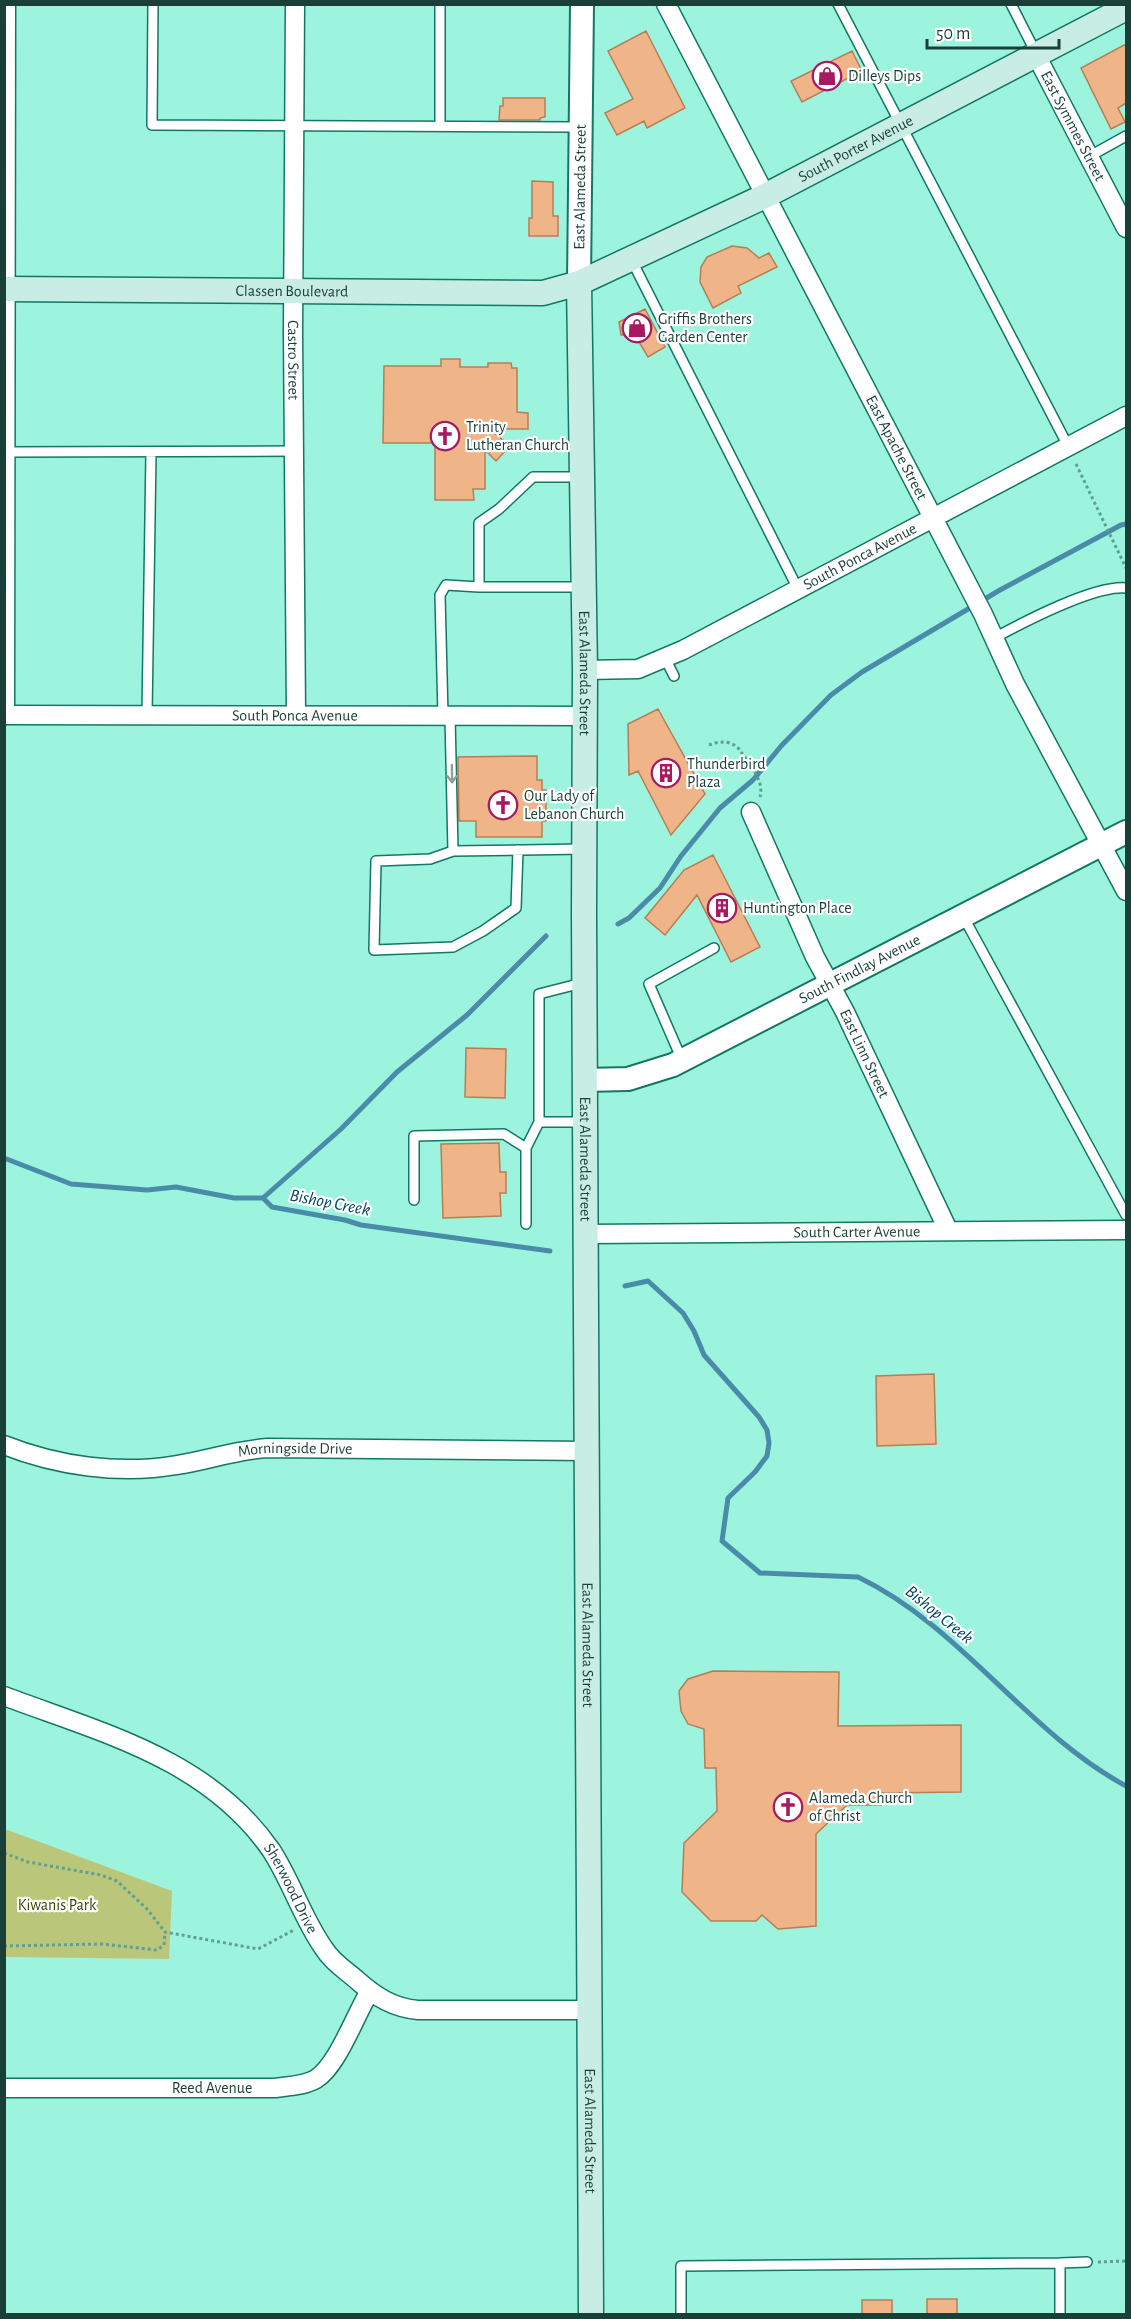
<svg xmlns="http://www.w3.org/2000/svg" width="1131" height="2319" font-family="'Alegreya Sans',sans-serif">
	<style>
		.park { fill: #bac77b }
		.lines { fill: none; stroke-linecap: round; stroke-linejoin: round }
		.stream { stroke: #498ba8; stroke-width: 5 }
		.building { fill: #f0b489; stroke: #b67e54; stroke-width: 1.5 }
		.service-casing { stroke: #137765; stroke-width: 12 }
		.minor-casing { stroke: #137765; stroke-width: 21 }
		.tertiary-casing { stroke: #137765; stroke-width: 26 }
		.secondary-casing { stroke: #137765; stroke-width: 27 }
		.path { stroke: #5fa090; stroke-width: 3; stroke-dasharray: 3 3; stroke-linecap: butt }
		.service { stroke: #fff; stroke-width: 9 }
		.minor { stroke: #fff; stroke-width: 18 }
		.tertiary { stroke: #fff; stroke-width: 22 }
		.secondary { stroke: #c8ede5; stroke-width: 24 }
		.oneway { stroke: #8c9f9b }
		.labels { text-anchor: middle; dominant-baseline: central; stroke-width: 4.5; stroke-linejoin: round; paint-order: stroke }
		.poi-label { font-size: 16px; fill: #1a3f37; stroke: #fff; text-anchor: start }
		.street-label { font-size: 16px; fill: #1a3f37; stroke: #fff }
		.park-label { font-size: 16px; fill: #3c4306; stroke: #fff }
		.water-label { font-size: 18px; font-style: italic; fill: #004362; stroke: #fff }
	</style>
	<rect width="100%" height="100%" fill="#9cf4de"/>
	<!-- park -->
	<path class="park" d="M5 1829 172 1891 169 1959 5 1957Z"/>
	<g class="lines">
		<!-- stream -->
		<path class="stream" d="M618 924 629 918 660 888 681 856 720 808 753 780 782 745 831 695 862 672 1000 590 1121 525 1126 524
			M4 1158 71 1184 147 1190 176 1187 234 1198H263
			M263 1198 341 1129 397 1072 467 1015 546 936
			M263 1198 272 1207 345 1220 361 1225 550 1251
			M625 1286 648 1281 683 1313 694 1331 704 1355 759 1417 767 1430 769 1443 767 1456 755 1472 728 1498 722 1541 760 1573 858 1577C962 1627 1026 1732 1126 1786"/>
	</g>
	<!-- building -->
	<path class="building" d="M646 31 685 108 647 128 644 121 617 135 605 113 633 99 608 51Z
		M1126 44V103L1118 108 1125 122 1111 129 1081 68Z
		M852 51 862 71 802 102 791 81Z
		M503 98H545V117L540 118V120H499L500 106H503Z
		M532 181 553 182V216H558V236H529V218H532Z
		M732 246 747 248 759 258 769 253 777 267 738 286 741 293 713 308 700 282 701 267 707 257Z
		M645 309 665 347 648 357 635 335H621L619 322Z
		M441 359H460V367H488V363H511L512 368H517V412L528 413V429H490L510 446 496 461 485 450V489H473L474 500H435V443H383L384 366H441Z
		M658 709 705 794 671 835 638 771 629 775 628 724Z
		M537 756V780H542V790H546V821H542V837H476V821H459L458 757Z
		M713 855 760 947 731 962 697 895 665 935 645 918 684 870Z
		M466 1048 506 1049 505 1098 465 1097Z
		M499 1143 500 1172H506V1193H500L501 1216 443 1218 441 1144Z
		M934 1374 936 1444 877 1446 876 1376Z
		M713 1671 839 1672 838 1726 961 1725V1792L881 1793V1805H847L816 1834V1926L778 1929 762 1915 756 1921H711L682 1892 684 1843 717 1811 716 1768H705L704 1729 688 1724 681 1711 679 1691 688 1679Z
		M927 2299H957V2314H927Z
		M862 2300H892V2314H862Z"/>
	<g class="lines">
		<!-- service casing -->
		<g class="service-casing">
			<path id="service" d="M153 4 152 125 580 127
				M440 4V126
				M838 4 1068 446
				M1011 4 1036 53
				M1090 156 1126 136
				M632 261 798 589
				M6 452 294 451
				M582 477H533L499 509 479 523V587H583
				M994 638C1024 622 1094 585 1126 588
				M665 658 674 676
				M147 715 151 452
				M443 716 440 595 446 585 479 587
				M450 716 453 851
				M518 850 516 908 483 931 453 947 374 950 376 861 430 859 453 851 584 849
				M963 916 1126 1215
				M582 983 539 994V1122H583
				M682 1060 649 984 714 948
				M414 1200V1136L504 1134 526 1148
				M526 1224V1148L539 1122
				M1060 2263 1087 2262
				M681 2314V2266L1060 2263V2314"/>
		</g>
		<!-- minor casing -->
		<g class="minor-casing">
			<g id="minor">
				<path id="s1" d="M295 4 293 332 296 715"/>
				<path id="s2" d="M666 4 983 614 1015 684 1126 891"/>
				<path id="s3" d="M1036 55 1126 228"/>
				<path id="s4" d="M585 670 638 669 683 650 1126 416"/>
				<path id="s5" d="M4 715 584 716"/>
				<path d="M5 715 6 4"/>
				<path id="s6" d="M751 812 815 957 845 1012 948 1230"/>
				<path id="s7" d="M585 1234 1126 1230"/>
				<path id="s8" d="M4 1445C57 1466 120 1475 177 1465 208 1460 236 1450 268 1448L588 1451"/>
				<path id="s9" d="M4 1696C102 1733 208 1759 271 1850 292 1882 303 1920 325 1950 333 1963 347 1971 358 1981 376 1997 394 2008 418 2010H590"/>
				<path id="s10" d="M4 2088H275C288 2086 304 2086 316 2079 338 2065 355 2015 370 1991"/>
			</g>
		</g>
		<!-- tertiary casing -->
		<g class="tertiary-casing">
			<g id="tertiary">
				<path id="s11" d="M579 283 582 4"/>
				<path id="s12" d="M585 1080 628 1079 673 1065 1126 832"/>
			</g>
		</g>
		<!-- secondary casing -->
		<g class="secondary-casing">
			<g id="secondary">
				<path id="s13" d="M579 283 585 670 584 915 591 2314"/>
				<path id="s14" d="M4 289 543 293 579 283 765 196 1126 8"/>
			</g>
		</g>
		<!-- path -->
		<path class="path" d="M1076 464 1126 568
			M709 745C719 741 731 740 739 749 748 762 765 781 760 797
			M4 1853 28 1862 101 1875 117 1881 147 1909 165 1932 258 1949 294 1930
			M4 1946 102 1944 157 1950 164 1945 165 1932
			M1098 2262 1126 2261"/>
		<!-- service -->
		<use href="#service" class="service"/>
		<!-- minor -->
		<use href="#minor" class="minor"/>
		<!-- tertiary -->
		<use href="#tertiary" class="tertiary"/>
		<!-- secondary -->
		<use href="#secondary" class="secondary"/>
	</g>
	<!-- one-way arrows -->
	<defs><path id="oneway-shaft" d="M-6 0H5M1.5-3L5.5 0L1.5 3" fill="none" stroke-width="1.6" stroke-linecap="round" stroke-linejoin="round" transform="scale(1.5)"/></defs>
	<use class="oneway" href="#oneway-shaft" transform="translate(452 774) rotate(89)"/>
	<!-- icons -->
	<defs>
		<g id="shop-ring" transform="scale(1.5)"><circle r="9.5" fill="#fff" stroke="#a51a60" stroke-width="1.5"/><path d="M-5-2.5h2.3a2.7 3.5 0 0 1 5.4 0H5L5.5 6h-11ZM-1.5-2.5h3a1.5 2.3 0 0 0-3 0Z" fill="#a51a60"/></g>
		<g id="church-ring" transform="scale(1.5)"><circle r="9.5" fill="#fff" stroke="#a51a60" stroke-width="1.5"/><path d="M-1.2-6h2.4v3.5h3.3v2.4h-3.3V6h-2.4V-.1h-3.3v-2.4h3.3Z" fill="#a51a60"/></g>
		<g id="building-ring" transform="scale(1.5)"><circle r="9.5" fill="#fff" stroke="#a51a60" stroke-width="1.5"/><path d="M-4-6H4V6H1V3H-1V6H-4ZM-2.5-4.3h1.7v1.8h-1.7ZM.8-4.3h1.7v1.8H.8ZM-2.5-1h1.7V.8h-1.7ZM.8-1h1.7V.8H.8Z" fill="#a51a60"/></g>
	</defs>
	<g fill-rule="evenodd">
		<use href="#shop-ring" x="827" y="76"/>
		<use href="#shop-ring" x="637" y="328"/>
		<use href="#church-ring" x="445" y="436"/>
		<use href="#building-ring" x="666" y="773"/>
		<use href="#church-ring" x="503" y="805"/>
		<use href="#building-ring" x="722" y="908"/>
		<use href="#church-ring" x="788" y="1807"/>
	</g>
	<g class="labels">
		<!-- poi labels -->
		<g class="poi-label">
			<text x="848" y="76">Dilleys Dips</text>
			<text x="658" y="319">Griffis Brothers<tspan x="658" dy="18">Garden Center</tspan></text>
			<text x="466" y="427">Trinity<tspan x="466" dy="18">Lutheran Church</tspan></text>
			<text x="687" y="764">Thunderbird<tspan x="687" dy="18">Plaza</tspan></text>
			<text x="524" y="796">Our Lady of<tspan x="524" dy="18">Lebanon Church</tspan></text>
			<text x="743" y="908">Huntington Place</text>
			<text x="809" y="1798">Alameda Church<tspan x="809" dy="18">of Christ</tspan></text>
		</g>
		<!-- street labels -->
		<g class="street-label">
			<text stroke="none"><textPath href="#s3" startOffset="80">East Symmes Street</textPath></text>
			<text stroke="none"><textPath href="#s14" startOffset="884">South Porter Avenue</textPath></text>
			<text stroke="none"><textPath href="#s11" startOffset="96">East Alameda Street</textPath></text>
			<text stroke="none"><textPath href="#s14" startOffset="288">Classen Boulevard</textPath></text>
			<text stroke="none"><textPath href="#s1" startOffset="356">Castro Street</textPath></text>
			<text stroke="none"><textPath href="#s2" startOffset="500">East Apache Street</textPath></text>
			<text stroke="none"><textPath href="#s4" startOffset="302">South Ponca Avenue</textPath></text>
			<text stroke="none"><textPath href="#s13" startOffset="390">East Alameda Street</textPath></text>
			<text stroke="none"><textPath href="#s5" startOffset="291">South Ponca Avenue</textPath></text>
			<text stroke="none"><textPath href="#s12" startOffset="300">South Findlay Avenue</textPath></text>
			<text stroke="none"><textPath href="#s6" startOffset="267">East Linn Street</textPath></text>
			<text stroke="none"><textPath href="#s13" startOffset="876">East Alameda Street</textPath></text>
			<text stroke="none"><textPath href="#s7" startOffset="272">South Carter Avenue</textPath></text>
			<text stroke="none"><textPath href="#s8" startOffset="296">Morningside Drive</textPath></text>
			<text stroke="none"><textPath href="#s13" startOffset="1362">East Alameda Street</textPath></text>
			<text stroke="none"><textPath href="#s9" startOffset="357">Sherwood Drive</textPath></text>
			<text stroke="none"><textPath href="#s10" startOffset="208">Reed Avenue</textPath></text>
			<text stroke="none"><textPath href="#s13" startOffset="1848">East Alameda Street</textPath></text>
		</g>
		<!-- park labels -->
		<g class="park-label">
			<text x="57" y="1905">Kiwanis Park</text>
		</g>
		<!-- water labels -->
		<g class="water-label">
			<text transform="translate(330 1203) rotate(11)">Bishop Creek</text>
			<text transform="translate(939 1615) rotate(39)">Bishop Creek</text>
		</g>
	</g>
	<!-- border -->
	<rect width="1131" height="2319" fill="none" stroke="#1a3f37" stroke-width="12"/>
	<!-- scale -->
	<path d="M927 39v9h132v-9" fill="none" stroke="#1a3f37" stroke-width="3"/>
	<text x="936" y="39" font-size="18" fill="#1a3f37" stroke="#ffffff" stroke-width="4.5" paint-order="stroke">50 m</text>
</svg>
